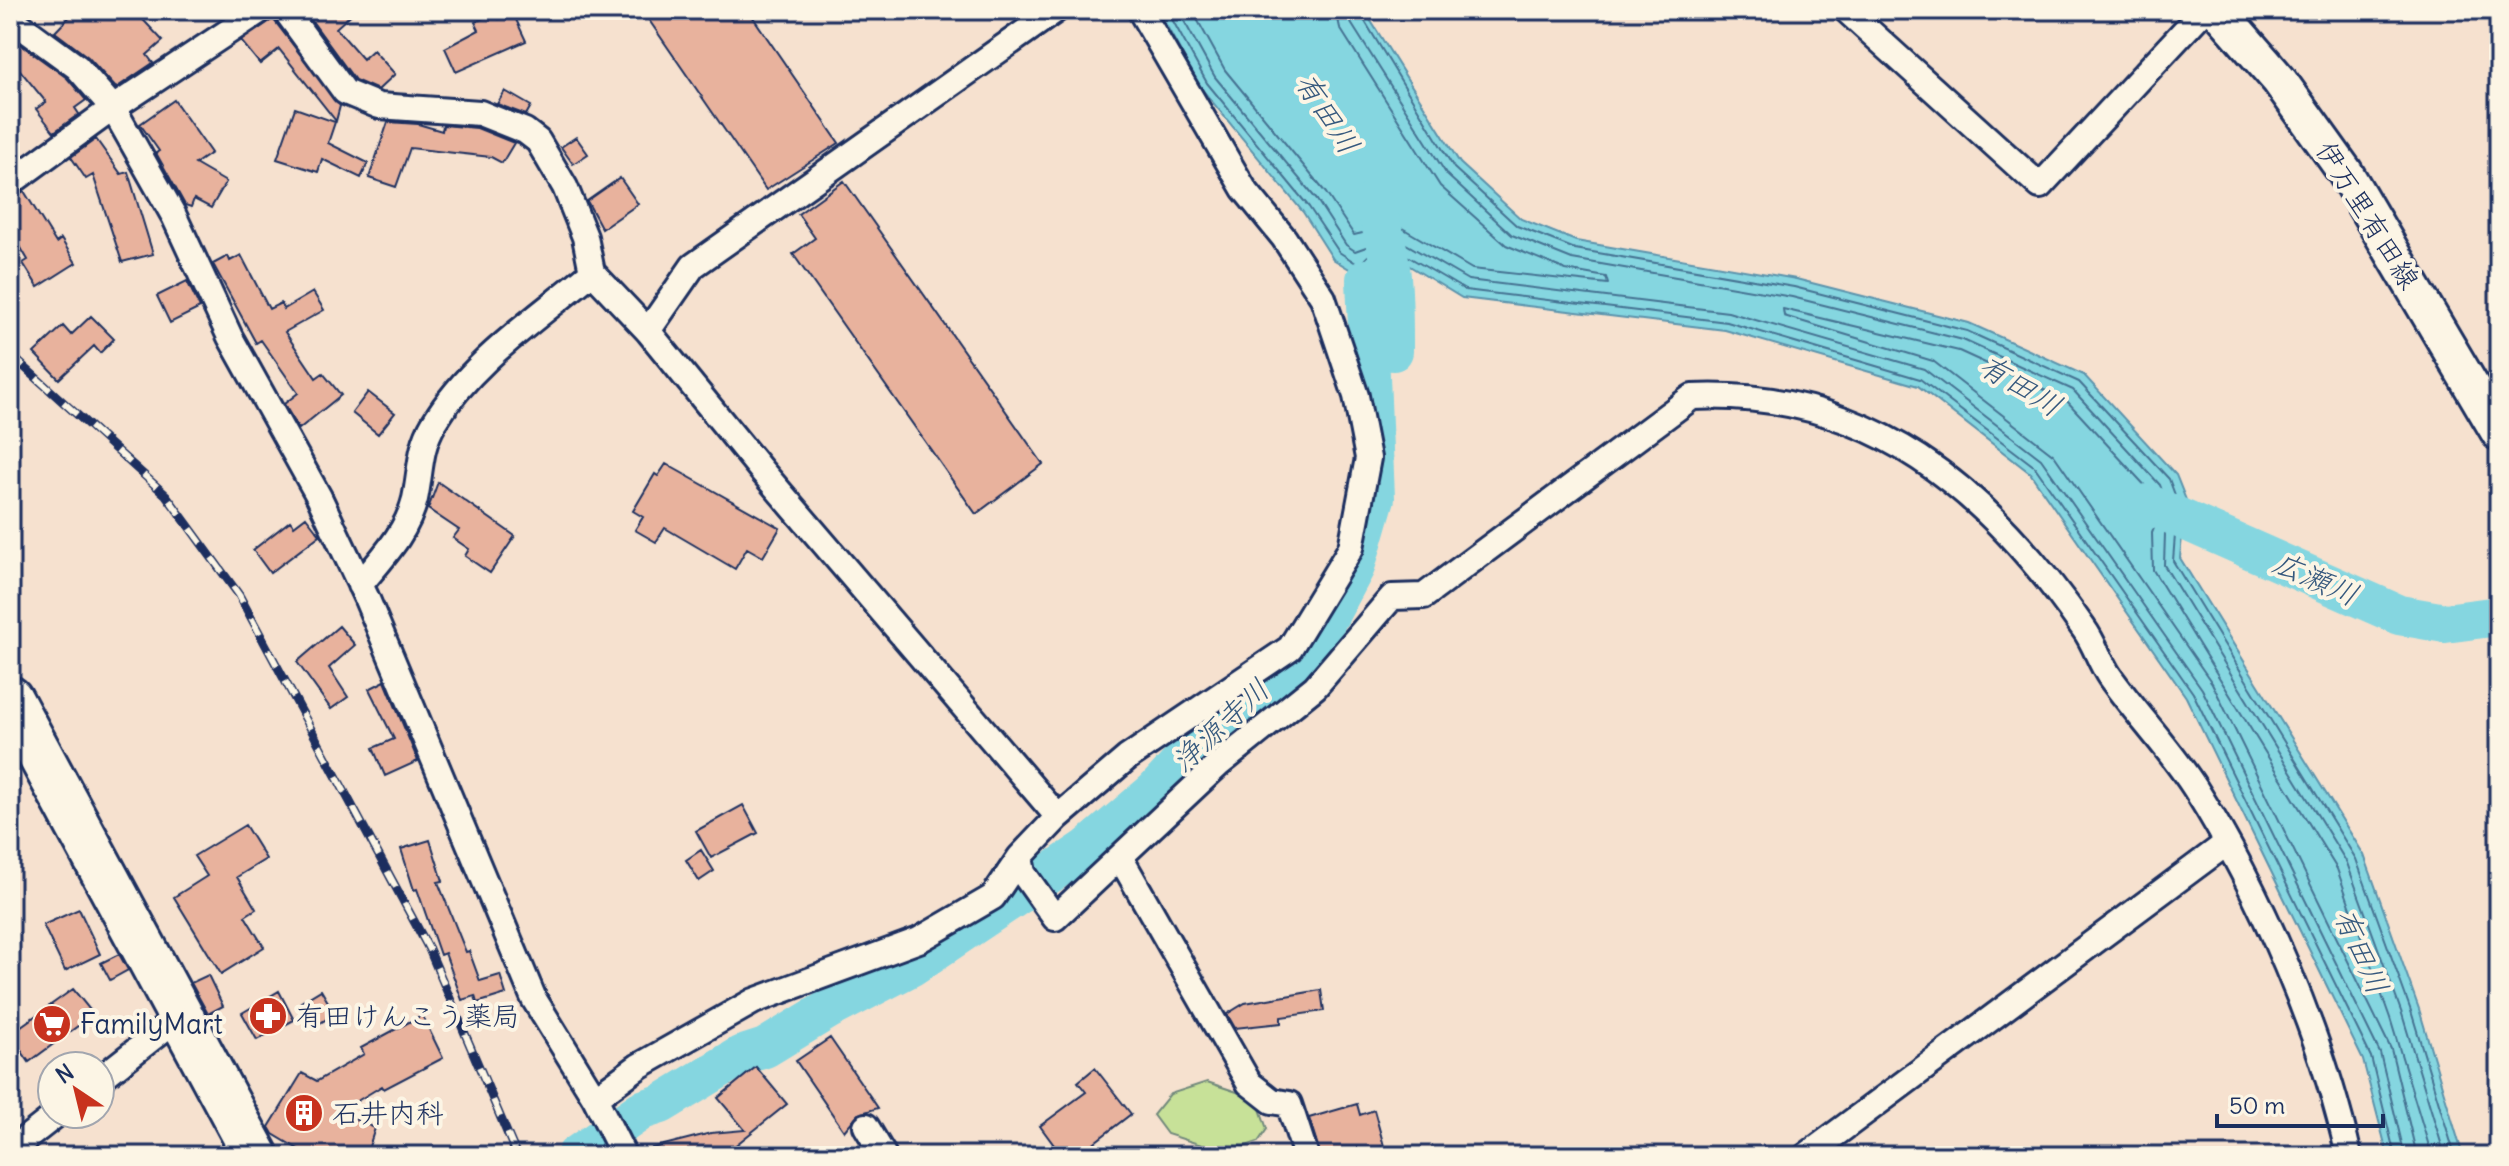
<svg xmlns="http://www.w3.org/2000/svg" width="2509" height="1166" font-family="Delius,'Klee One',sans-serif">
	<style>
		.green { fill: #c7e198; stroke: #71887b; stroke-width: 2 }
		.water { fill: #85d6e0; stroke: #5b93ac; stroke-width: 2 }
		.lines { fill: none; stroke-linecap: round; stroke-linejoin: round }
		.shore { stroke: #457292; stroke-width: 2 }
		.river { stroke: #85d6e0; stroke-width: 40 }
		.building { fill: #e8b29d; stroke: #1b2f5e; stroke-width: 2 }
		.street-casing { stroke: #1b2f5e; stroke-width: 30 }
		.secondary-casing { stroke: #1b2f5e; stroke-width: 40 }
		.highway-casing { stroke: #1b2f5e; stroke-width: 50 }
		.street { stroke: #fcf5e5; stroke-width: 24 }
		.secondary { stroke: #fcf5e5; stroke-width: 34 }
		.highway { stroke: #fcf5e5; stroke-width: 44 }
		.rail-casing { stroke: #1b2f5e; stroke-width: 9 }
		.rail { stroke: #fcf5e5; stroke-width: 6; stroke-dasharray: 18; stroke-linecap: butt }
		.labels { text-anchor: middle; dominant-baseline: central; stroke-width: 8; stroke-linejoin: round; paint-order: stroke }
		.street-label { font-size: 28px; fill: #1b2f5e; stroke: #fcf5e5 }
		.poi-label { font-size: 28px; fill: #1b2f5e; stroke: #fcf5e5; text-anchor: start }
		.water-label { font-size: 30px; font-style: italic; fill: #36597e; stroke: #fcf5e5 }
	</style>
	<rect width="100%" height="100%" fill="#f6e1cf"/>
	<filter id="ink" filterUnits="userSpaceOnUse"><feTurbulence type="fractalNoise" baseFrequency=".0125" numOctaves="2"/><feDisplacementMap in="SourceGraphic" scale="16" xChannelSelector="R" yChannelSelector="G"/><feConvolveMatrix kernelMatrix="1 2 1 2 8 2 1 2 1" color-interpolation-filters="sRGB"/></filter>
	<g filter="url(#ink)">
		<!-- green -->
		<path class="green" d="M1207 1082 1237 1092 1259 1106 1267 1129 1258 1142 1243 1147 1214 1149 1167 1134 1153 1115 1170 1094Z"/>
		<!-- water -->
		<path class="water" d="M1158 10H1364L1460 163 1521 219 1576 241 1796 279 1969 323 2084 375 2176 475 2200 535 2182 536 2180 558 2364 855 2419 1009 2463 1156H2388L2363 1060 2186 697 2030 473 1918 386 1725 330 1462 298 1390 254 1374 260 1366 279 1333 259 1303 212 1200 87Z"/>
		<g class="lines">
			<!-- shore -->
			<path class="shore" d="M1167 10 1207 83 1309 207 1339 252 1359 265 1371 253 1392 247 1465 290 1727 322 1920 379 2035 467 2193 693 2371 1057 2395 1156
				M1178 10 1215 77 1317 200 1346 245 1355 251 1394 237 1468 280 1728 312 1924 369 2041 459 2202 689 2380 1053 2405 1156
				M1192 10 1225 70 1326 193 1354 235 1397 225 1472 269 1608 284 1606 277 1566 270 1506 245 1440 186 1340 28 1336 10
				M1348 10 1351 23 1447 175 1512 235 1572 259 1792 297 1963 340 2073 390 2160 485 2173 519 2165 533 2164 565 2347 863 2402 1014 2445 1156
				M1358 10 1454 168 1517 226 1575 249 1794 287 1967 331 2079 382 2169 479 2186 524 2175 535 2173 561 2356 859 2411 1011 2455 1156
				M2417 1156 2391 1049 2212 683 2054 455 1933 361 1784 316 1783 309 1959 351 2066 400 2150 491 2159 516 2152 533 2153 570 2337 869 2390 1018 2432 1156"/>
			<!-- river -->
			<path class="river" d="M2148 504 2399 615 2445 623 2499 616
				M576 1156 642 1110 661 1104 740 1056 765 1048 829 1009 912 966 1088 848 1155 791 1186 757 1293 661 1320 632 1355 567 1375 498 1366 279 1393 351C1393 300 1394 251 1373 202"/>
		</g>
		<!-- building -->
		<path class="building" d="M76 10H134L163 41 147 55 153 63 116 88 88 57 55 32Z
			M304 10H356L336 28 363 59 373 50 395 74 378 90 355 80Z
			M642 10H748L839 143 766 190Z
			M496 12 499 19 513 13 526 41 456 72 445 48 479 30 475 22Z
			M273 19 340 106 336 121 279 49 260 64 241 41Z
			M10 37 67 78 86 100 75 108 79 114 54 132 36 109 46 102 10 58Z
			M505 91 531 106 526 115 497 104Z
			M174 100 211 153 195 164 226 182 211 208 194 199 191 207 185 205 156 153 159 151 140 124Z
			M295 108 335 122 328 143 368 163 361 178 322 159 318 172 277 159Z
			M388 122 418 124 442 131 443 125 477 128 514 143 502 163 491 157 410 148 396 187 369 178Z
			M576 137 588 154 573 164 561 147Z
			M96 139 121 174 128 172 153 254 122 262 93 175 86 179 71 157Z
			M620 178 638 204 602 229 587 201Z
			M844 181 1043 464 976 514 793 254 815 238 798 214Z
			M24 191 56 243 61 239 76 263 38 287 23 263 28 260 10 229V198Z
			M241 255 269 309 281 303 284 309 313 292 324 310 285 332 316 378 323 373 341 395 299 429 284 404 298 393 261 340 256 343 213 264 228 256 230 261Z
			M187 281 200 308 170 323 157 296Z
			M91 316 114 339 100 353 94 346 59 379 34 353 63 326 71 335Z
			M368 392 395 413 378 434 352 413Z
			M666 464 780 528 763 557 747 548 735 569 665 528 656 542 635 530 643 517 633 511 655 474 658 476Z
			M438 482 515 536 490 573 465 556 469 549 453 538 459 530 428 509Z
			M306 517 320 535 270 573 253 550 290 521 294 526Z
			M339 626 355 645 329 668 348 697 331 709 297 662Z
			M385 681 418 761 385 776 373 748 394 739 369 689Z
			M743 805 758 833 711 858 696 831Z
			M245 825 266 859 237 877 256 909 245 916 264 947 221 974 174 897 207 876 194 856Z
			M430 840 443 881 438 882 466 952 469 951 480 981 500 975 506 994 477 1003 475 996 462 1000 445 953 440 955 417 889 414 890 401 849Z
			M701 850 714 871 699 881 686 860Z
			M79 909 100 954 65 971 43 925Z
			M119 954 128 970 110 980 101 963Z
			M208 975 223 1006 208 1014 191 983Z
			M73 989 90 1010V1017L29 1062 10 1034Z
			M321 990 335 1014 315 1026 301 1002Z
			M1321 990 1324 1011 1281 1017V1023L1235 1028 1227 1014 1245 1003Z
			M279 991 294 1020 257 1040 242 1013Z
			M422 1015 443 1058 384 1089 382 1086 339 1112 375 1128 366 1156H310L273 1134 269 1127 302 1073 317 1081 364 1054 361 1048Z
			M830 1038 878 1108 858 1114 844 1131 796 1061Z
			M756 1067 787 1104 722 1156H653L652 1148 711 1133 745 1130 718 1098Z
			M1095 1068 1131 1114 1091 1145 1099 1156H1062L1040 1126 1086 1092 1078 1082Z
			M1357 1104 1360 1115 1374 1110 1384 1146 1347 1156H1321L1309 1118Z"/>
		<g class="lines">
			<!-- street casing -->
			<g class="street-casing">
				<path id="street" d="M285 10 345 92 379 106 480 113 525 131 538 141 565 187 585 237 592 272 648 331 762 471 1058 817
					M1846 10 2040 186 2204 10
					M10 18 77 67 113 108 174 216 230 337 319 497 366 597 534 999 595 1098 624 1156
					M10 183 113 108 261 10
					M648 331 693 266 1056 10
					M360 585C382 558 407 533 415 499 421 471 419 448 434 423 471 361 538 318 592 272
					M1020 857 1023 873 1055 918 1218 765 1315 687 1392 597 1424 596 1692 397C1871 389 1988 490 2084 629 2095 644 2100 663 2110 677 2137 715 2170 749 2195 788 2261 893 2322 1035 2349 1156
					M1121 859 1249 1083 1272 1101 1289 1104 1306 1156
					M100 1079 180 1016
					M595 1098 639 1066 754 1001 919 940 993 897 1020 857 1058 817 1127 758 1290 648 1351 548 1368 458 1356 396 1323 298 1284 238 1244 189 1140 10
					M866 1126 884 1156
					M10 1151 57 1114
					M1806 1156 2227 843"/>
			</g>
			<!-- secondary casing -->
			<g class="secondary-casing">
				<path id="secondary" d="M2218 10 2279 80 2345 172 2499 433"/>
			</g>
			<!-- highway casing -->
			<g class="highway-casing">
				<path id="highway" d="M10 699 256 1156"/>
			</g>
			<!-- street -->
			<use href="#street" class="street"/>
			<!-- secondary -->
			<use href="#secondary" class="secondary"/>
			<!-- highway -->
			<use href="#highway" class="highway"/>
			<!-- rail casing -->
			<g class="rail-casing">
				<path id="rail" d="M10 354 166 495 239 595 429 949 517 1156"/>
			</g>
			<!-- rail -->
			<use href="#rail" class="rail"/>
		</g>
	</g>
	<!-- icons -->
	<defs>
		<g id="pharmacy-disc" transform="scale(2)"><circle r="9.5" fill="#c8321e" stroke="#fcf5e5"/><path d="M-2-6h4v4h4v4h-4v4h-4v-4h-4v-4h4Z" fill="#fff"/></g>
		<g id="supermarket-disc" transform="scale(2)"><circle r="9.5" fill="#c8321e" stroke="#fcf5e5"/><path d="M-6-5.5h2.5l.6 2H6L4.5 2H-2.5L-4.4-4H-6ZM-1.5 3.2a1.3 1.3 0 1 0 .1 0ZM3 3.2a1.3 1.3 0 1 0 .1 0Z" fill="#fff"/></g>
		<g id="building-disc" transform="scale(2)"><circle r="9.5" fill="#c8321e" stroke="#fcf5e5"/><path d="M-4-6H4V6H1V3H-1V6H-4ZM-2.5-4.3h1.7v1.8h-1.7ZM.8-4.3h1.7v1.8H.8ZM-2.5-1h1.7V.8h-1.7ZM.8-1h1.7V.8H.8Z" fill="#fff"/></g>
	</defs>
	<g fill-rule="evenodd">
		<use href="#pharmacy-disc" x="268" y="1016"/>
		<use href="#supermarket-disc" x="52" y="1024"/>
		<use href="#building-disc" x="304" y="1113"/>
	</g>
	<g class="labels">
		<!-- street labels -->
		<g class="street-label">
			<text transform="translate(2368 215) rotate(58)">伊万里有田線</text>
		</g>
		<!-- poi labels -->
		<g class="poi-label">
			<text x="296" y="1016">有田けんこう薬局</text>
			<text x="80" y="1024">FamilyMart</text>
			<text x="332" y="1113">石井内科</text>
		</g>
		<!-- water labels -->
		<g class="water-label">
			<text transform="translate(1328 113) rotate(57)">有田川</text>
			<text transform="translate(2021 385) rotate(31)">有田川</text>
			<text transform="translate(2316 578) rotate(24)">広瀬川</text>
			<text transform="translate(1220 725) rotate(-43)">浄源寺川</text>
			<text transform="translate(2362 951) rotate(66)">有田川</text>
		</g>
	</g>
	<!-- margin -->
	<rect width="2509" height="1166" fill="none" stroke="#fcf5e5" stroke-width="40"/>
	<rect x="20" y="20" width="2469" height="1126" fill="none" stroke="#1b2f5e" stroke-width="3" filter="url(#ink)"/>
	<!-- north arrow -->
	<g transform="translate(76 1090) rotate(325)"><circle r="38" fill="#fcf5e5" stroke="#a2a6af" stroke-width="2"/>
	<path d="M0-6L14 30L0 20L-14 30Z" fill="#c8321e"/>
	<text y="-12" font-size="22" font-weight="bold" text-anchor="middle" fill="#1b2f5e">N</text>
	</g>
	<!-- scale -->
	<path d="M2217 1114v12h166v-12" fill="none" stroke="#1b2f5e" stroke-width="4"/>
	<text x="2229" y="1114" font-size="24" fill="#1b2f5e" stroke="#fcf5e5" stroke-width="6" paint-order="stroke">50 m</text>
</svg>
